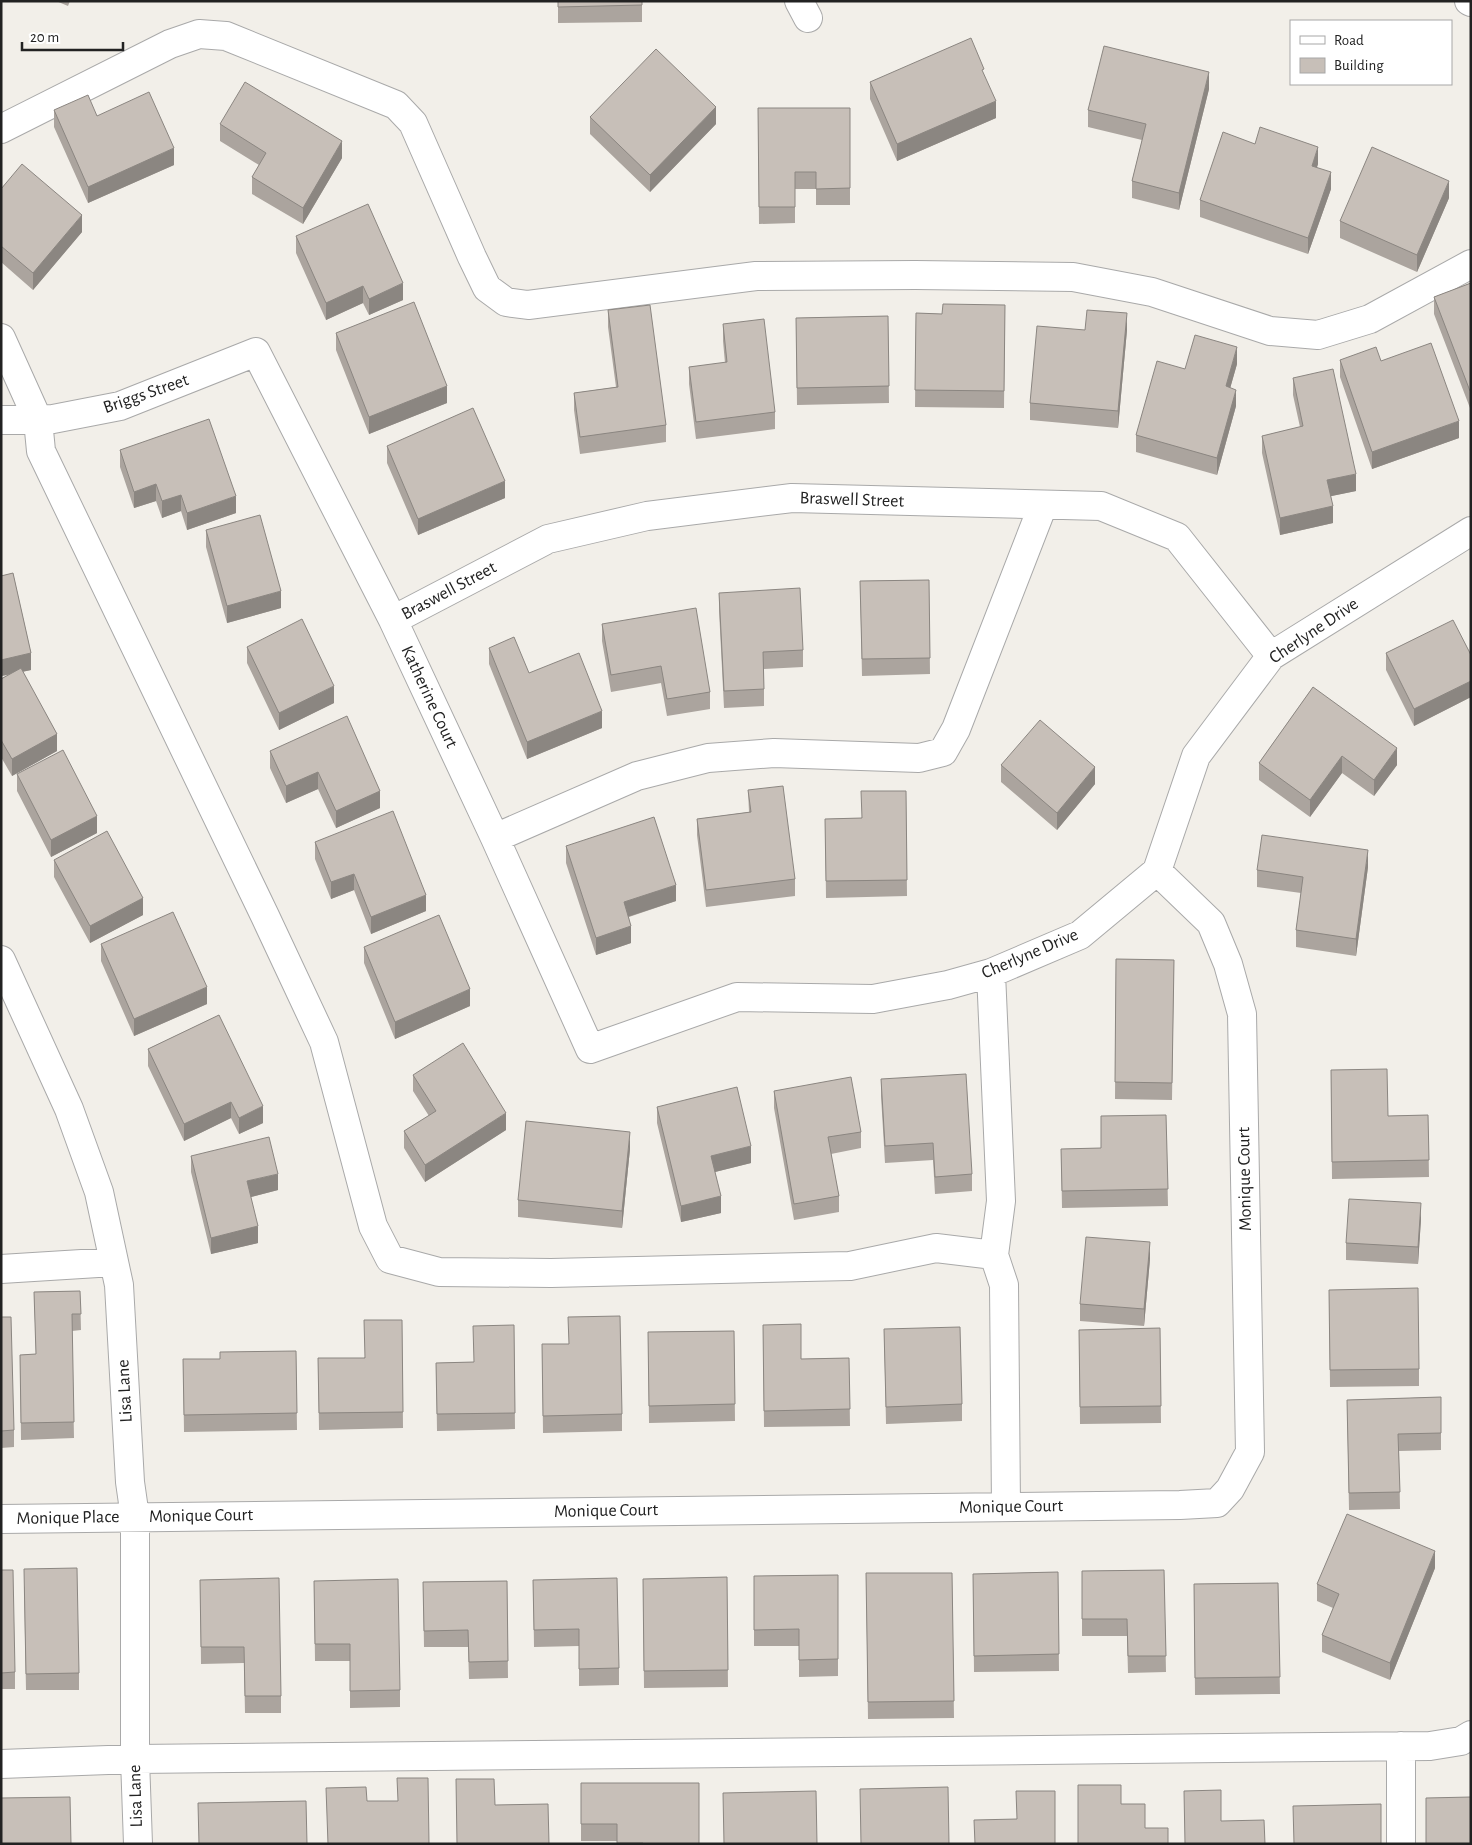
<svg xmlns="http://www.w3.org/2000/svg" width="1472" height="1845" font-family="'Alegreya Sans',sans-serif">
	<style>
		.lines { fill: none; stroke-linecap: round; stroke-linejoin: round }
		.minor-casing { stroke: #a9a9a9; stroke-width: 30 }
		.minor { stroke: #fff; stroke-width: 28 }
		.wall { fill: #aba49e }
		.shaded-wall { fill: #8b8681 }
		.building { fill: #c7bfb8; stroke: #8b8681 }
		.labels { text-anchor: middle; dominant-baseline: central; stroke-width: 4.5; stroke-linejoin: round; paint-order: stroke }
		.street-label { font-size: 18px; fill: #222; stroke: #fff }
	</style>
	<rect width="100%" height="100%" fill="#f2efe9"/>
	<g class="lines">
		<!-- minor casing -->
		<g class="minor-casing">
			<path id="minor" d="M799 1 808 18
				M1469 1 1471 2
				M1 129 170 44 199 34 226 36 396 105 413 123 472 257 487 288 506 302 528 305 756 276 915 275 1073 277 1152 292 1270 331 1318 335 1370 319 1471 264
				M1 338 38 420 41 451 265 916 324 1042 373 1226 390 1259 439 1272 551 1273 850 1266 936 1248 994 1255 1004 1285 1006 1507
				M1 420 53 419 120 406 256 352 393 620 495 838 590 1049 737 997 873 999 948 985 991 973 1080 935 1157 871 1196 756 1271 656 1471 531
				M393 620 548 539 647 516 792 498 1101 506 1177 537 1271 656
				M495 838 637 776 708 758 774 753 919 758 943 752 956 729 1043 505
				M1 960 69 1109 99 1192 119 1285 130 1482 135 1517V1759L138 1844
				M991 973 1001 1201 994 1255
				M1 1269 114 1262
				M1 1519 1180 1505 1217 1503 1230 1489 1250 1452 1242 1014 1228 964 1211 923 1157 871
				M1 1764 135 1759 1430 1746 1461 1741 1471 1735
				M1401 1844V1746"/>
		</g>
		<!-- minor -->
		<use href="#minor" class="minor"/>
	</g>
	<!-- wall -->
	<path class="wall" d="M56 1H70L68 6Z
		M558 1 642 5V22L558 23Z
		M984 75 996 118 897 161 870 99V82Z
		M1209 89 1179 210 1132 198V181L1142 140 1088 127V110Z
		M758 108H850V205H816V189H795V223L759 224Z
		M54 110 97 116 174 165 88 203 54 127Z
		M590 117 716 124 650 192 590 134Z
		M220 124 342 158 303 224 252 194V177L259 165 220 141Z
		M1255 144 1318 164 1317 167 1331 189 1308 254 1200 217V200Z
		M1 189 82 232 33 290 1 262Z
		M1449 198 1417 272 1340 238V221Z
		M296 236 403 300 369 315 363 303 326 320 296 253Z
		M1471 283 1470 408 1434 314V297Z
		M1005 305 1004 408 915 407 916 313 942 314Z
		M608 310 666 425V442L580 454 574 410V393L616 387 608 327Z
		M888 316 889 403 797 405 796 318Z
		M723 324 775 412V429L696 439 689 384V367L725 363 723 341Z
		M1085 330H1127L1118 428 1030 420V403Z
		M336 333 447 403 369 434 336 350Z
		M1340 360 1381 361 1459 438 1372 469 1340 377Z
		M1237 364 1230 388 1236 406 1217 475 1136 452V435L1185 369Z
		M1293 378 1356 491 1331 496 1333 523 1280 535 1262 453V436L1300 427 1293 395Z
		M387 446 505 498 418 535 387 463Z
		M120 450 236 513 187 530 181 511 162 518 156 501 134 508 120 467Z
		M206 530 281 608 227 623 206 547Z
		M13 573 31 653V670L22 672 57 734V751L12 776 1 757V679L8 675 1 676V576Z
		M929 580 930 674 862 676 860 581Z
		M719 593 803 650V667L764 669V706L724 708 719 610Z
		M602 624 710 692V709L667 716 661 683 611 692 602 641Z
		M247 647 334 703 279 730 247 663Z
		M489 648 602 728 527 759 489 664Z
		M1386 653 1471 655V697L1414 726 1386 670Z
		M1313 687 1397 765 1374 796 1342 773 1310 817 1259 780V763Z
		M270 751 380 791V808L336 828 318 789 286 803 270 768Z
		M1001 765 1095 784 1057 830 1001 782Z
		M17 774 97 833 51 857 17 791Z
		M748 790 795 879V896L706 907 697 835V819L749 812Z
		M906 791 907 896 826 898 825 819 861 818Z
		M315 842 426 911 371 934 354 890 331 899 315 859Z
		M566 846 676 901 629 917 631 943 596 955 566 863Z
		M54 860 143 915 90 943 54 877Z
		M1368 867 1356 956 1296 947V930L1301 893 1257 887V870Z
		M101 944 207 1004 134 1036 101 961Z
		M364 947 470 1006 395 1039 364 963Z
		M1116 959 1174 960 1172 1100 1115 1099Z
		M219 1015 263 1123 239 1134 231 1118 184 1141 148 1066V1049Z
		M1331 1070 1388 1116 1428 1115 1429 1177 1332 1179Z
		M413 1075 506 1130 425 1182 404 1148V1131L429 1116 413 1091Z
		M881 1079 972 1174V1191L935 1194 933 1160 885 1163 881 1096Z
		M774 1091 861 1132V1148L831 1154 839 1196V1212L794 1220 774 1108Z
		M657 1107 751 1163 715 1172 721 1213 681 1222 657 1123Z
		M1166 1115 1168 1206 1062 1208 1061 1149 1101 1148Z
		M630 1149 622 1228 518 1217V1200Z
		M191 1156 278 1190 251 1197 258 1243 211 1254 191 1172Z
		M1421 1219 1418 1264 1346 1260V1243Z
		M1150 1259 1144 1326 1080 1321V1304Z
		M1329 1290 1419 1369V1386L1330 1387Z
		M80 1291 81 1330 72 1331 74 1438 21 1440 20 1355 36 1354 34 1292Z
		M1 1317 14 1430V1447L1 1448Z
		M402 1320 403 1428 319 1430 318 1358H364Z
		M514 1325 515 1429 437 1431 436 1363 474 1362Z
		M763 1325 801 1359 849 1358 850 1426 764 1427Z
		M1160 1328 1161 1423 1080 1424 1079 1330Z
		M884 1329 962 1404V1421L886 1424Z
		M734 1331 735 1421 649 1423 648 1332Z
		M542 1344 622 1414V1431L543 1433Z
		M296 1351 297 1430 184 1432 183 1359H220Z
		M1441 1397V1450L1399 1451 1400 1509 1349 1510 1347 1400Z
		M1435 1568 1390 1680 1322 1652V1635L1333 1608 1317 1601V1584Z
		M1 1570 15 1672V1689H1Z
		M1164 1570 1166 1672 1128 1673 1127 1636H1082V1571Z
		M1058 1572 1059 1671 974 1672 973 1574Z
		M866 1573H952L954 1718 868 1719Z
		M838 1575V1676L799 1677V1646H754V1576Z
		M727 1577 728 1687 644 1688 643 1579Z
		M200 1580 281 1696V1713H245L244 1663 201 1664Z
		M533 1580 619 1668V1685L579 1686V1646L534 1647Z
		M314 1581 400 1690V1707L350 1708V1661H315Z
		M507 1581 508 1678 469 1679 468 1647H424L423 1582Z
		M1278 1583 1280 1694 1195 1695 1194 1584Z
		M24 1586 79 1673V1690H26Z
		M581 1783 699 1844H617V1841H581Z"/>
	<!-- shaded-wall -->
	<path class="shaded-wall" d="M1209 72V89L1179 210V193Z
		M996 101V118L897 161V144Z
		M716 107V124L650 192V175Z
		M342 141V158L303 224V208Z
		M1318 147V164L1312 182V166Z
		M174 148V165L88 203V187Z
		M1331 172V189L1308 254V238Z
		M1449 181V198L1417 272V255Z
		M82 215V232L33 290V273Z
		M403 283V300L369 315V299Z
		M363 286V303L326 320V303Z
		M1127 313V330L1118 428V411Z
		M1237 347V364L1226 403V386Z
		M447 386V403L369 434V417Z
		M1236 390V406L1217 475V458Z
		M1471 390V407L1470 408V391Z
		M1459 421V438L1372 469V452Z
		M1356 474V491L1327 497V480Z
		M505 481V498L418 535V519Z
		M156 484V501L134 508V492Z
		M181 495V511L162 518V501Z
		M236 496V513L187 530V513Z
		M1333 506V523L1280 535V518Z
		M281 591V608L227 623V606Z
		M31 653V670L1 676V660Z
		M1471 681V697L1414 726V709Z
		M334 686V703L279 730V713Z
		M602 711V728L527 759V742Z
		M57 734V751L12 776V759Z
		M1397 748V765L1374 796V780Z
		M1342 756V773L1310 817V800Z
		M1095 767V784L1057 830V813Z
		M318 772V789L286 803V786Z
		M380 791V808L336 828V811Z
		M97 816V833L51 857V840Z
		M1368 850V867L1356 956V939Z
		M354 874V890L331 899V882Z
		M676 885V901L624 918V902Z
		M426 895V911L371 934V917Z
		M143 898V915L90 943V926Z
		M631 926V943L596 955V938Z
		M207 987V1004L134 1036V1019Z
		M470 989V1006L395 1039V1022Z
		M231 1102V1118L184 1141V1124Z
		M263 1106V1123L239 1134V1118Z
		M506 1113V1130L425 1182V1165Z
		M630 1132V1149L622 1228V1211Z
		M751 1146V1163L711 1173V1156Z
		M278 1174V1190L247 1198V1181Z
		M721 1196V1213L681 1222V1206Z
		M1421 1203V1219L1418 1264V1247Z
		M258 1226V1243L211 1254V1238Z
		M1150 1242V1259L1144 1326V1309Z
		M1435 1551V1568L1390 1680V1663Z"/>
	<!-- building -->
	<path class="building" d="M558 1H642V5L558 7Z
		M971 38 984 69 982 70 996 101 897 144 870 82Z
		M1104 46 1209 72 1179 193 1132 181 1146 124 1088 110Z
		M656 49 716 107 650 175 590 117Z
		M245 82 342 141 303 208 252 177 266 153 220 124Z
		M149 92 174 148 88 187 54 110 88 95 97 116Z
		M758 108H850V188L816 189V172H795V207H759Z
		M1260 127 1318 147 1312 166 1331 172 1308 238 1200 200 1223 132 1255 144Z
		M1372 147 1449 181 1417 255 1340 221Z
		M22 164 82 215 33 273 1 246V189Z
		M368 204 403 283 369 299 363 286 326 303 296 236Z
		M1471 283V390L1470 391 1434 297Z
		M414 302 447 386 369 417 336 333Z
		M943 304 1005 305 1004 391 915 390 916 313 942 314Z
		M650 305 666 425 580 437 574 393 618 387 608 310Z
		M1087 310 1127 313 1118 411 1030 403 1037 326 1085 330Z
		M888 316 889 386 797 388 796 318Z
		M764 319 775 412 696 422 689 367 727 362 723 324Z
		M1195 335 1237 347 1226 386 1236 390 1217 458 1136 435 1157 361 1185 369Z
		M1431 343 1459 421 1372 452 1340 360 1376 347 1381 361Z
		M1333 369 1356 474 1327 480 1333 506 1280 518 1262 436 1303 426 1293 378Z
		M473 408 505 481 418 519 387 446Z
		M209 419 236 496 187 513 181 495 162 501 156 484 134 492 120 450Z
		M260 515 281 591 227 606 206 530Z
		M13 573 31 653 1 660V576Z
		M929 580 930 658 862 659 860 581Z
		M800 588 803 650 763 652 764 689 724 691 719 593Z
		M696 608 710 692 667 699 661 666 611 675 602 624Z
		M302 619 334 686 279 713 247 647Z
		M1453 620 1471 655V681L1414 709 1386 653Z
		M514 637 529 673 579 653 602 711 527 742 489 648Z
		M21 668 57 734 12 759 1 740V679Z
		M1313 687 1397 748 1374 780 1342 756 1310 800 1259 763Z
		M347 716 380 791 336 811 318 772 286 786 270 751Z
		M1040 720 1095 767 1057 813 1001 765Z
		M63 750 97 816 51 840 17 774Z
		M783 786 795 879 706 890 697 819 751 812 748 790Z
		M861 791H906L907 880 826 881 825 819 862 818Z
		M393 811 426 895 371 917 354 874 331 882 315 842Z
		M654 817 676 885 624 902 631 926 596 938 566 846Z
		M107 831 143 898 90 926 54 860Z
		M1262 835 1368 850 1356 939 1296 930 1303 877 1257 870Z
		M173 912 207 987 134 1019 101 944Z
		M439 915 470 989 395 1022 364 947Z
		M1116 959 1174 960 1172 1083 1115 1082Z
		M219 1015 263 1106 239 1118 231 1102 184 1124 148 1049Z
		M463 1043 506 1113 425 1165 404 1131 436 1111 413 1075Z
		M1387 1069 1388 1116 1428 1115 1429 1160 1332 1162 1331 1070Z
		M966 1074 972 1174 935 1177 933 1143 885 1146 881 1079Z
		M851 1077 861 1132 828 1137 839 1196 794 1204 774 1091Z
		M737 1087 751 1146 711 1156 721 1196 681 1206 657 1107Z
		M1166 1115 1168 1189 1062 1191 1061 1149 1101 1148V1116Z
		M526 1121 630 1132 622 1211 518 1200Z
		M269 1137 278 1174 247 1181 258 1226 211 1238 191 1156Z
		M1349 1199 1421 1203 1418 1247 1346 1243Z
		M1086 1237 1150 1242 1144 1309 1080 1304Z
		M1418 1288 1419 1369 1330 1370 1329 1290Z
		M80 1291 81 1314H72L74 1422 21 1423 20 1355 36 1354 34 1292Z
		M620 1316 622 1414 543 1416 542 1344H569L568 1317Z
		M1 1317H11L14 1430 1 1431Z
		M364 1320H402L403 1412 319 1413 318 1358H365Z
		M801 1324V1359L849 1358 850 1409 764 1411 763 1325Z
		M514 1325 515 1413 437 1414 436 1363 474 1362 473 1326Z
		M960 1327 962 1404 886 1407 884 1329Z
		M1160 1328 1161 1406 1080 1407 1079 1330Z
		M734 1331 735 1404 649 1406 648 1332Z
		M296 1351 297 1413 184 1415 183 1359H220V1352Z
		M1441 1397V1433L1398 1434 1400 1492 1349 1493 1347 1400Z
		M1347 1514 1435 1551 1390 1663 1322 1635 1339 1594 1317 1584Z
		M77 1568 79 1673 26 1674 24 1569Z
		M1 1570H13L15 1672 1 1673Z
		M1164 1570 1166 1656H1128L1127 1619H1082V1571Z
		M1058 1572 1059 1654 974 1656 973 1574Z
		M866 1573H952L954 1701 868 1702Z
		M838 1575V1659L799 1660V1629L754 1630V1576Z
		M727 1577 728 1670 644 1671 643 1579Z
		M279 1578 281 1696H245L244 1647H201L200 1580Z
		M617 1578 619 1668 579 1669V1629L534 1630 533 1580Z
		M398 1579 400 1690 350 1691V1644H315L314 1581Z
		M507 1581 508 1661 469 1662 468 1630 424 1631 423 1582Z
		M1278 1583 1280 1677 1195 1678 1194 1584Z
		M397 1778H428L429 1844H328L326 1788 366 1787 367 1801H398Z
		M456 1779H494L495 1805 548 1804 549 1844H457Z
		M581 1783H699V1844H643V1843H617V1824H581Z
		M1078 1785H1121V1804H1145V1828H1168V1844H1078Z
		M948 1787 949 1844H861L860 1789Z
		M1221 1790V1821L1264 1820 1265 1844H1185L1184 1791Z
		M816 1791 817 1844H724L723 1793Z
		M1016 1791H1055V1844H975L974 1820 1017 1819Z
		M70 1797 71 1844H1V1798Z
		M1471 1797V1844H1426V1798Z
		M306 1801 307 1844H199L198 1803Z
		M1381 1804V1844H1294L1293 1806Z"/>
	<g class="labels">
		<!-- street labels -->
		<g class="street-label">
			<text transform="translate(146 394) rotate(-19)">Briggs Street</text>
			<text transform="translate(852 500) rotate(2)">Braswell Street</text>
			<text transform="translate(449 591) rotate(-28)">Braswell Street</text>
			<text transform="translate(1314 631) rotate(-34)">Cherlyne Drive</text>
			<text transform="translate(429 697) rotate(65)">Katherine Court</text>
			<text transform="translate(1030 954) rotate(-23)">Cherlyne Drive</text>
			<text transform="translate(1245 1179) rotate(-91)">Monique Court</text>
			<text transform="translate(125 1391) rotate(-93)">Lisa Lane</text>
			<text transform="translate(1011 1507) rotate(-1)">Monique Court</text>
			<text transform="translate(606 1511) rotate(-1)">Monique Court</text>
			<text transform="translate(201 1516) rotate(-1)">Monique Court</text>
			<text transform="translate(68 1518) rotate(-1)">Monique Place</text>
			<text transform="translate(136 1796) rotate(-92)">Lisa Lane</text>
		</g>
	</g>
	<!-- border -->
	<rect width="1472" height="1845" fill="none" stroke="#222222" stroke-width="5"/>
	<!-- legend -->
	<rect x="1290" y="20" width="162" height="65" fill="#ffffff" stroke="#a7a7a7"/>
	<rect x="1300" y="36" width="25" height="8" fill="#ffffff" stroke="#a7a7a7"/>
	<text x="1334" y="45" font-size="15" fill="#222222">Road</text>
	<rect x="1300" y="58" width="25" height="15" fill="#c7bfb8" stroke="#a7a7a7"/>
	<text x="1334" y="70" font-size="15" fill="#222222">Building</text>
	<!-- scale -->
	<path d="M22 42v8h101v-8" fill="none" stroke="#222222" stroke-width="2.5"/>
	<text x="30" y="42" font-size="15" fill="#222222" stroke="#ffffff" stroke-width="4" paint-order="stroke">20 m</text>
</svg>
